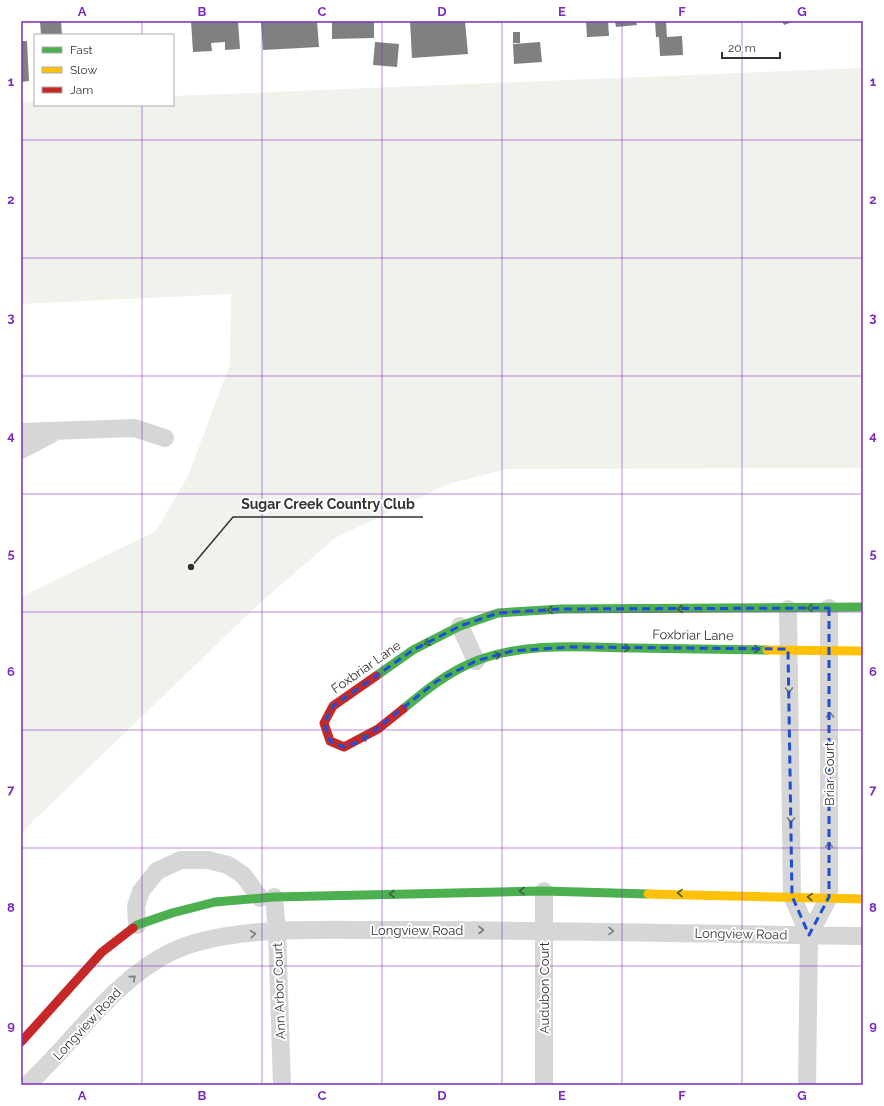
<svg xmlns="http://www.w3.org/2000/svg" width="884" height="1106" font-family="Raleway,sans-serif">
	<style>
		.green { fill: #f0f2ec }
		.building { fill: #808080 }
		.lines { fill: none; stroke-linecap: round; stroke-linejoin: round }
		.street { stroke: #d6d6d6; stroke-width: 18 }
		.fast { stroke: #4caf50; stroke-width: 9 }
		.slow { stroke: #ffc107; stroke-width: 9 }
		.jam { stroke: #c62828; stroke-width: 9 }
		.oneway { stroke: #3b5e3c }
		.oneway2 { stroke: #7c7c7c }
		.marked { fill: none; stroke: #1d4ed8; stroke-width: 3; stroke-dasharray: 8 5; stroke-linejoin: round }
		.grid { fill: none; stroke: #7b2cbf; stroke-width: 1; stroke-opacity: 0.55 }
		.labels { text-anchor: middle; dominant-baseline: central; stroke-width: 4; stroke-linejoin: round; paint-order: stroke }
		.street-label { font-size: 13px; fill: #323232; stroke: #fff }
		.leader { fill: none; stroke: #323232; stroke-width: 1.5 }
		.callout-dot { fill: #323232; stroke: #fff; stroke-width: 1.5 }
		.callout-label { font-size: 14px; text-anchor: middle; font-weight: bold; fill: #323232; stroke: #fff; stroke-width: 4; stroke-linejoin: round; paint-order: stroke }
		.neatline { fill: none; stroke: #7b2cbf; stroke-width: 1.5 }
		.grid-label { font-size: 13px; text-anchor: middle; font-weight: bold; fill: #7b2cbf }
	</style>
	<rect width="100%" height="100%" fill="#fff"/>
	<!-- green -->
	<path class="green" d="M863 68V468L508 469 448 484 335 538 260 603 29 825 21 837V597L156 531 188 476 230 364 231 294 21 304V102L35 101V105H173V96Z"/>
	<!-- building -->
	<path class="building" d="M40 21H61L62 35H41Z
		M191 21H238L240 49 225 50V42L211 43 212 51 193 52Z
		M261 21H317L319 47 263 50Z
		M332 21H374V38L332 39Z
		M410 21H465L468 54 412 58Z
		M586 21H608L609 36 587 37Z
		M615 21H636L637 25 616 27Z
		M655 21H666L667 37 682 36 683 55 660 56 659 37H656Z
		M782 21H795L784 25Z
		M513 32H520V43H513Z
		M21 41H27L29 81 21 82Z
		M375 42 399 44 397 67 373 65Z
		M540 42 542 62 514 64 513 44Z"/>
	<g class="lines">
		<!-- street -->
		<path class="street" d="M21 432 134 428 165 438
			M21 450 53 433
			M788 609 792 896 809 935 807 1085
			M460 626 476 661
			M544 891V1085
			M274 897 277 931 282 1085
			M137 925 136 906 141 891 157 871 181 860H208L228 865 243 875 260 898
			M809 935 829 897V608
			M27 1085C75 1041 111 982 171 952 232 923 334 931 402 930 556 930 709 934 863 936"/>
		<!-- fast -->
		<path class="fast" d="M376 676 413 650 460 626 498 613 561 609 863 607
			M403 709C426 690 448 672 476 661 524 642 582 647 633 648 678 649 722 649 767 650
			M133 928 137 925 172 913 215 902 274 897 544 891 648 894"/>
		<!-- slow -->
		<path class="slow" d="M767 650 863 651
			M648 894 863 899"/>
		<!-- jam -->
		<path class="jam" d="M376 676 333 706 324 723 330 741 344 747 378 729 403 709
			M21 1042 102 952 133 928"/>
	</g>
	<!-- one-way arrows -->
	<defs><path id="oneway-chevron" d="M-2-3.5L2.5 0L-2 3.5" fill="none" stroke-width="1.6" stroke-linecap="round" stroke-linejoin="round"/></defs>
	<g class="oneway">
		<use href="#oneway-chevron" transform="translate(810 608) rotate(179)"/>
		<use href="#oneway-chevron" transform="translate(680 609) rotate(180)"/>
		<use href="#oneway-chevron" transform="translate(550 610) rotate(176)"/>
		<use href="#oneway-chevron" transform="translate(427 643) rotate(152)"/>
		<use href="#oneway-chevron" transform="translate(627 648) rotate(1)"/>
		<use href="#oneway-chevron" transform="translate(757 649) rotate(1)"/>
		<use href="#oneway-chevron" transform="translate(498 655) rotate(-15)"/>
		<use href="#oneway-chevron" transform="translate(365 737) rotate(-37)"/>
		<use href="#oneway-chevron" transform="translate(522 891) rotate(179)"/>
		<use href="#oneway-chevron" transform="translate(680 893) rotate(-179)"/>
		<use href="#oneway-chevron" transform="translate(392 894) rotate(179)"/>
		<use href="#oneway-chevron" transform="translate(810 897) rotate(-177)"/>
	</g>
	<g class="oneway2">
		<use href="#oneway-chevron" transform="translate(789 690) rotate(89)"/>
		<use href="#oneway-chevron" transform="translate(830 715) rotate(-90)"/>
		<use href="#oneway-chevron" transform="translate(791 820) rotate(89)"/>
		<use href="#oneway-chevron" transform="translate(829 845) rotate(-90)"/>
		<use href="#oneway-chevron" transform="translate(481 930)"/>
		<use href="#oneway-chevron" transform="translate(611 931) rotate(1)"/>
		<use href="#oneway-chevron" transform="translate(253 934) rotate(-6)"/>
		<use href="#oneway-chevron" transform="translate(133 978) rotate(-40)"/>
	</g>
	<!-- marked area -->
	<path class="marked" d="M829 608V897L809 935 792 896 788 649 571 647 512 651 476 661 437 681 361 741 344 747 330 741 324 723 333 706 413 650 460 626 498 613 561 609Z"/>
	<!-- grid -->
	<path class="grid" d="M142 21V35M262 21V1085M382 21V1085M502 21V1085M622 21V1085M742 21V1085M142 105V1085M21 140H863M21 258H863M21 376H863M21 494H863M21 612H863M21 730H863M21 848H863M21 966H863"/>
	<g class="labels">
		<!-- street labels -->
		<g class="street-label">
			<text transform="translate(693 635) rotate(1)">Foxbriar Lane</text>
			<text transform="translate(366 667) rotate(-35)">Foxbriar Lane</text>
			<text transform="translate(829 774) rotate(-90)">Briar Court</text>
			<text x="417" y="930">Longview Road</text>
			<text transform="translate(741 934) rotate(1)">Longview Road</text>
			<text transform="translate(544 988) rotate(-90)">Audubon Court</text>
			<text transform="translate(279 991) rotate(-92)">Ann Arbor Court</text>
			<text transform="translate(87 1024) rotate(-47)">Longview Road</text>
		</g>
	</g>
	<!-- callouts -->
	<path class="leader" d="M191 567L233 517H423"/>
	<circle class="callout-dot" cx="191" cy="567" r="4"/>
	<g class="callout-label">
		<text x="328" y="509">Sugar Creek Country Club</text>
	</g>
	<!-- border -->
	<rect width="884" height="1106" fill="none" stroke="#ffffff" stroke-width="44"/>
	<!-- legend -->
	<rect x="34" y="34" width="140" height="72" fill="#ffffff" stroke="#adadad"/>
	<rect x="42" y="47" width="20" height="6" fill="#4caf50" stroke="#adadad"/>
	<text x="70" y="54" font-size="12" fill="#323232">Fast</text>
	<rect x="42" y="67" width="20" height="6" fill="#ffc107" stroke="#adadad"/>
	<text x="70" y="74" font-size="12" fill="#323232">Slow</text>
	<rect x="42" y="87" width="20" height="6" fill="#c62828" stroke="#adadad"/>
	<text x="70" y="94" font-size="12" fill="#323232">Jam</text>
	<!-- scale -->
	<path d="M722 52v6h58v-6" fill="none" stroke="#323232" stroke-width="2"/>
	<text x="728" y="52" font-size="12" fill="#323232" stroke="#ffffff" stroke-width="3" paint-order="stroke">20 m</text>
	<rect x="22" y="22" width="840" height="1062" class="neatline"/>
	<g class="grid-label">
		<text x="82" y="16">A</text>
		<text x="202" y="16">B</text>
		<text x="322" y="16">C</text>
		<text x="442" y="16">D</text>
		<text x="562" y="16">E</text>
		<text x="682" y="16">F</text>
		<text x="802" y="16">G</text>
		<text x="11" y="86">1</text>
		<text x="873" y="86">1</text>
		<text x="11" y="204">2</text>
		<text x="873" y="204">2</text>
		<text x="11" y="322">3</text>
		<text x="873" y="322">3</text>
		<text x="11" y="440">4</text>
		<text x="873" y="440">4</text>
		<text x="11" y="558">5</text>
		<text x="873" y="558">5</text>
		<text x="11" y="676">6</text>
		<text x="873" y="676">6</text>
		<text x="11" y="794">7</text>
		<text x="873" y="794">7</text>
		<text x="11" y="912">8</text>
		<text x="873" y="912">8</text>
		<text x="11" y="1030">9</text>
		<text x="873" y="1030">9</text>
		<text x="82" y="1100">A</text>
		<text x="202" y="1100">B</text>
		<text x="322" y="1100">C</text>
		<text x="442" y="1100">D</text>
		<text x="562" y="1100">E</text>
		<text x="682" y="1100">F</text>
		<text x="802" y="1100">G</text>
	</g>
</svg>
